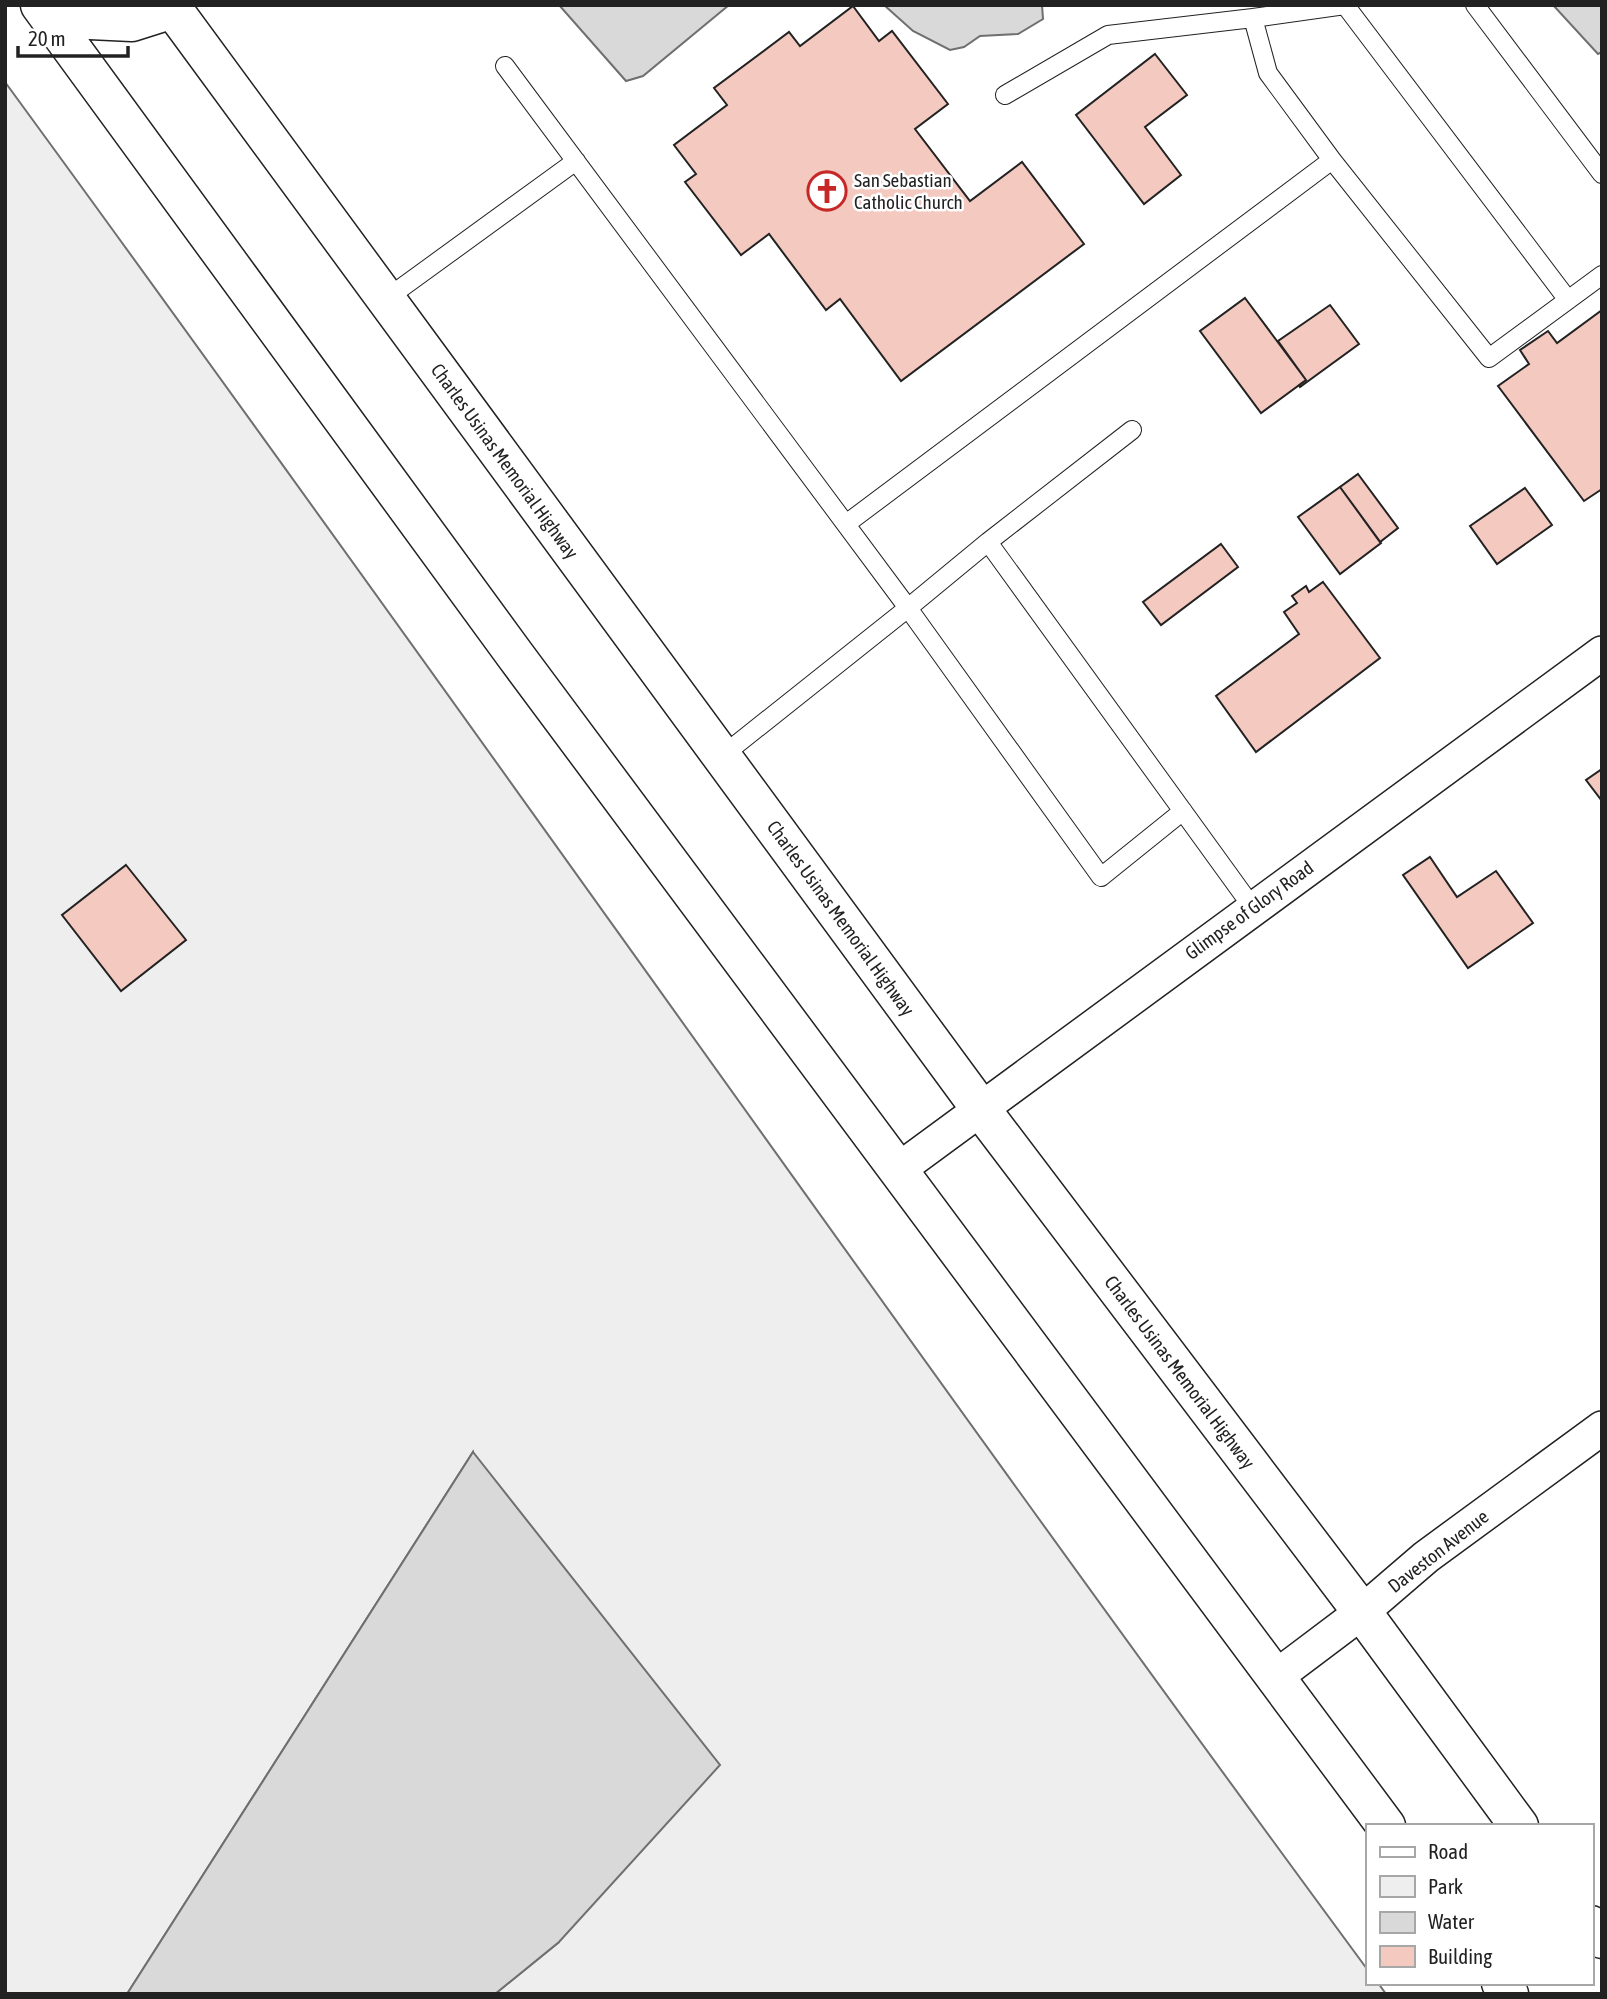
<svg xmlns="http://www.w3.org/2000/svg" width="1607" height="1999" font-family="'Asap Condensed',sans-serif">
	<style>
		.green { fill: #eee; stroke: #6f6f6f; stroke-width: 2 }
		.water { fill: #d9d9d9; stroke: #6f6f6f; stroke-width: 2 }
		.building { fill: #f3c9c0; stroke: #222; stroke-width: 2 }
		.lines { fill: none; stroke-linecap: round; stroke-linejoin: round }
		.service-casing { stroke: #222; stroke-width: 20 }
		.minor-casing { stroke: #222; stroke-width: 36 }
		.trunk-casing { stroke: #222; stroke-width: 41 }
		.service { stroke: #fff; stroke-width: 18 }
		.minor { stroke: #fff; stroke-width: 33 }
		.trunk { stroke: #fff; stroke-width: 38 }
		.labels { text-anchor: middle; dominant-baseline: central; stroke-width: 5; stroke-linejoin: round; paint-order: stroke }
		.poi-label { font-size: 19px; fill: #222; stroke: #fff; text-anchor: start }
		.street-label { font-size: 19px; fill: #222; stroke: #fff }
	</style>
	<rect width="100%" height="100%" fill="#fff"/>
	<!-- green -->
	<path class="green" d="M5 82C463 708 907 1345 1367 1969V1983H1378L1386 1994H495L559 1942 473 1452 127 1994H5Z"/>
	<!-- water -->
	<path class="water" d="M559 5H729L643 76 626 81Z
		M884 5H1042L1043 19 1018 34 980 36 964 47 950 50 913 31Z
		M1553 5H1602V52L1598 54Z
		M473 1452 720 1765 559 1942 495 1994H127Z"/>
	<!-- building -->
	<path class="building" d="M853 6 879 41 892 31 948 104 915 129 970 201 1022 162 1084 244 901 381 840 299 826 310 769 234 741 255 685 182 696 174 674 145 727 105 714 88 789 32 800 46Z
		M1155 54 1187 95 1145 127 1181 175 1144 204 1076 115Z
		M1245 298 1306 380 1261 413 1200 331Z
		M1330 305 1359 344 1300 387 1299 385 1306 380 1278 341Z
		M1602 310V489L1584 501 1498 386 1529 364 1520 350 1548 331 1557 343Z
		M1358 474 1398 528 1380 542 1340 487Z
		M1340 487 1381 543 1340 574 1298 517Z
		M1525 488 1552 525 1497 564 1470 526Z
		M1221 544 1238 567 1161 625 1143 602Z
		M1323 582 1380 658 1256 752 1216 696 1299 634 1284 612 1297 603 1292 596 1306 586 1309 592Z
		M1602 769V801L1586 780Z
		M1430 857 1457 897 1496 871 1533 923 1468 968 1403 875Z
		M126 865 186 940 121 991 62 915Z"/>
	<g class="lines">
		<!-- service casing -->
		<g class="service-casing">
			<path id="service" d="M1345 5 1568 300
				M1475 5 1602 174
				M1253 18 1345 5
				M505 66 908 608 988 542 1253 908
				M1332 160 1489 358 1602 275
				M386 299 576 161
				M846 524 1332 160 1268 73 1253 18 1108 35 1005 95
				M988 542 1132 430
				M722 756 908 608 1101 877 1183 811"/>
		</g>
		<!-- minor casing -->
		<g class="minor-casing">
			<path id="minor" d="M898 1170 1602 653
				M1277 1676 1362 1612 1426 1557 1602 1428"/>
		</g>
		<!-- trunk casing -->
		<g class="trunk-casing">
			<path id="trunk" d="M40 5 515 655 1386 1826
				M74 5 90 20 132 22 173 9
				M170 5 980 1108 1362 1612 1519 1826
				M1591 1925 1602 1939
				M1501 1983 1509 1994"/>
		</g>
		<!-- service -->
		<use href="#service" class="service"/>
		<!-- minor -->
		<use href="#minor" class="minor"/>
		<!-- trunk -->
		<use href="#trunk" class="trunk"/>
	</g>
	<!-- icons -->
	<defs>
		<g id="church-ring" transform="scale(2.0125)"><circle r="9.5" fill="#fff" stroke="#c62828" stroke-width="1.5"/><path d="M-1.2-6h2.4v3.5h3.3v2.4h-3.3V6h-2.4V-.1h-3.3v-2.4h3.3Z" fill="#c62828"/></g>
	</defs>
	<g fill-rule="evenodd">
		<use href="#church-ring" x="827" y="191"/>
	</g>
	<g class="labels">
		<!-- poi labels -->
		<g class="poi-label">
			<text x="854" y="180">San Sebastian<tspan x="854" dy="22">Catholic Church</tspan></text>
		</g>
		<!-- street labels -->
		<g class="street-label">
			<text transform="translate(505 461) rotate(54)">Charles Usinas Memorial Highway</text>
			<text transform="translate(1249 910) rotate(-36)">Glimpse of Glory Road</text>
			<text transform="translate(841 918) rotate(54)">Charles Usinas Memorial Highway</text>
			<text transform="translate(1180 1372) rotate(53)">Charles Usinas Memorial Highway</text>
			<text transform="translate(1438 1551) rotate(-38)">Daveston Avenue</text>
		</g>
	</g>
	<!-- border -->
	<rect width="1607" height="1999" fill="none" stroke="#222222" stroke-width="14"/>
	<!-- legend -->
	<rect x="1366" y="1824" width="228" height="161" fill="#ffffff" stroke="#a7a7a7" stroke-width="2"/>
	<rect x="1380" y="1847" width="35" height="10" fill="#ffffff" stroke="#a7a7a7" stroke-width="2"/>
	<text x="1428" y="1859" font-size="21" fill="#222222">Road</text>
	<rect x="1380" y="1876" width="35" height="21" fill="#eeeeee" stroke="#a7a7a7" stroke-width="2"/>
	<text x="1428" y="1894" font-size="21" fill="#222222">Park</text>
	<rect x="1380" y="1912" width="35" height="21" fill="#d9d9d9" stroke="#a7a7a7" stroke-width="2"/>
	<text x="1428" y="1929" font-size="21" fill="#222222">Water</text>
	<rect x="1380" y="1946" width="35" height="21" fill="#f3c9c0" stroke="#a7a7a7" stroke-width="2"/>
	<text x="1428" y="1964" font-size="21" fill="#222222">Building</text>
	<!-- scale -->
	<path d="M18 46v10h110v-10" fill="none" stroke="#222222" stroke-width="3.5"/>
	<text x="28" y="46" font-size="21" fill="#222222" stroke="#ffffff" stroke-width="5" paint-order="stroke">20 m</text>
</svg>
